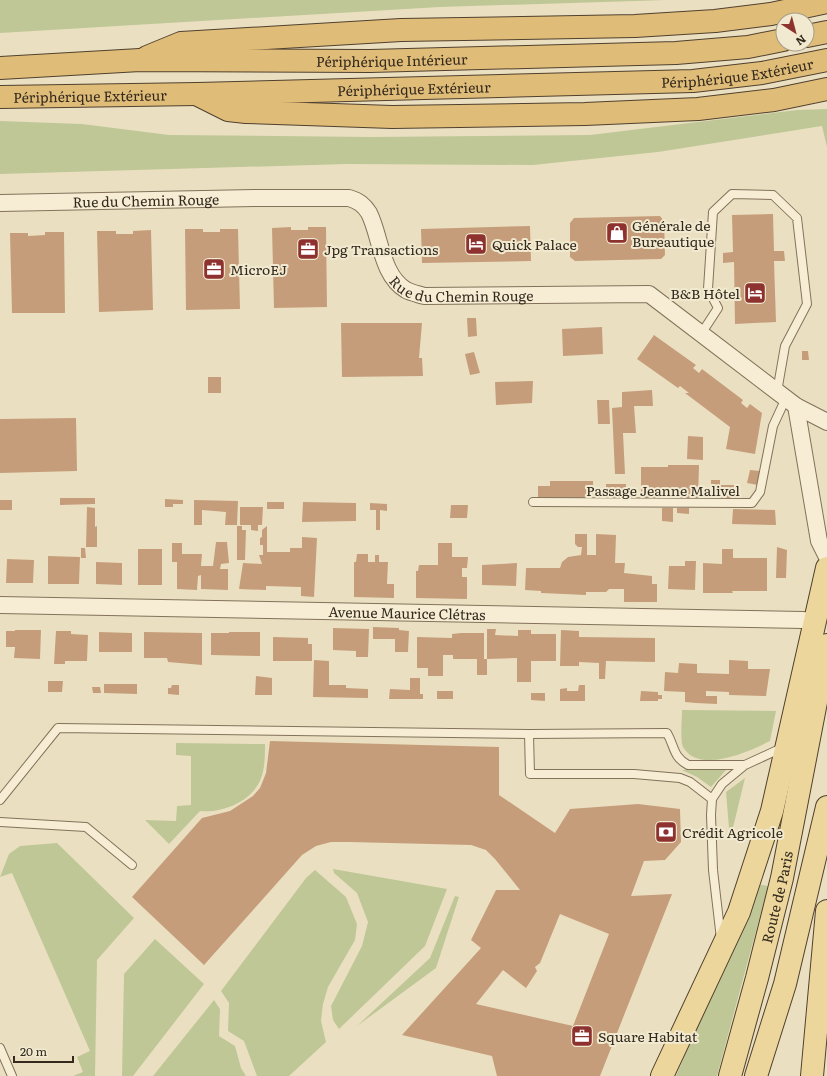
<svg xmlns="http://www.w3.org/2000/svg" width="827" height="1076" font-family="Literata,serif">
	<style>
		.green { fill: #bfc796 }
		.building { fill: #c69d7a; fill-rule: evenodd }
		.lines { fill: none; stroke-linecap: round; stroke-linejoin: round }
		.service-casing { stroke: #82725a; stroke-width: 10 }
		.minor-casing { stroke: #82725a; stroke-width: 18 }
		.primary-casing { stroke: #50402e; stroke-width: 24 }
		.trunk-casing { stroke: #50402e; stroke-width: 24 }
		.service { stroke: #f6edd4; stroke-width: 8 }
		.minor { stroke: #f6edd4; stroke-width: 16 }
		.primary { stroke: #ecd69b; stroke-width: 22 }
		.trunk { stroke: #e0bc79; stroke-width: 22 }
		.labels { text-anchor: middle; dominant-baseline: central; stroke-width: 4; stroke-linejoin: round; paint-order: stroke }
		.street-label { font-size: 14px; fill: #33291d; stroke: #f2ead0 }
		.poi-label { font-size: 14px; fill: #33291d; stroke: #f2ead0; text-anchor: start }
	</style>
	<rect width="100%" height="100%" fill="#eae0c1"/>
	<!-- green -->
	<path class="green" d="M0 0H667L440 7 0 33Z
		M827 109V147L822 126 658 152 533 165 347 164 0 174V121L82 124 169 135 371 137 590 135 797 110Z
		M682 710 776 711 770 741C750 751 699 775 683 747 680 741 682 718 682 710Z
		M176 743 265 744C265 756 265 770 260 781 250 802 223 813 200 811L169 844 145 820 176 821 177 806 191 805V756L176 755Z
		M696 769 726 770 711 787 697 777 682 770Z
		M745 778 730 840 726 792Z
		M57 843 134 918 97 960 95 1076H73L83 1072 77 1057 90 1051 12 873 0 877 9 854 20 846Z
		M333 869 447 889 425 946 339 1029 333 1020 331 1006 362 946 368 922 357 893 334 873Z
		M315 870 346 897 357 924 355 940 328 987 323 1004 321 1021 326 1042 289 1076H257L244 1041 228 1031 229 1003 221 991 306 878Z
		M756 884 768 886 717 1076H676L733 946Z
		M455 896 459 897 436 968 357 1026 430 958Z
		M155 939 204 984 133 1076H122L124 974Z
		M214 1000 220 1009 219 1036 235 1046 241 1068 246 1076H153Z"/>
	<!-- building -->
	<path class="building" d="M773 214 774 251H784L785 261H774L776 322 735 324 734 262 723 263V253L733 252 732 215Z
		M660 216 664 221 665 255 661 259 575 261 570 257V251H566L565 243H570V223L574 218Z
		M530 226 531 261 422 263 421 229Z
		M291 227V230H308V227H326L327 307 274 308 272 228Z
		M185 229H203V232H220V229H238L240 309 186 310Z
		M151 230 153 310 99 312 97 231H116V234H133V231Z
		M45 232H64L65 313H12L10 233H28V236L45 235Z
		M467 318H476L477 336 468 337Z
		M341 323H422L419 358H422L423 376 342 377Z
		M602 327 603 354 563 356 562 329Z
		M654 335 696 365 693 368 699 373 702 369 743 400 741 403 747 408 750 404 762 413 755 454 726 449 730 427 685 393H689L680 386 678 388 637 359Z
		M802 351H808L809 360H802Z
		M474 352 480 373 470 375 465 354Z
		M208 377H221V393H208Z
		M533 381 532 403 496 405 495 382Z
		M652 390 653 406H634L636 433H623L625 474H615L612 408 622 407V392Z
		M597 400H609L610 424H598Z
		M76 418 77 471 0 473V419Z
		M688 436 703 437V460L687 459Z
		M668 465H699L698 499 641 498V467H668Z
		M750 470 760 471 758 485 747 483Z
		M711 480H720V485H740V499H711Z
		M550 481H593V498L538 497V486H550Z
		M606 484H626V498H606Z
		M60 498H95V504L60 505Z
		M165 499 183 500V504H173V507H165Z
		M0 500H12V510H0Z
		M194 500 238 501 237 525H225L226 512 202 510V525H194Z
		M267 502H284V509H267Z
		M303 502 356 503V521L302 522Z
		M370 503 387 504V511L380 510V530H376V510H370Z
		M451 505H468L467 518H450Z
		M87 507 95 508V527L97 526V547H86Z
		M240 507H263L262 525H258V531L251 530V525H240Z
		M662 508H673V522L662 521Z
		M677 508H689V514L677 513Z
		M733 509 775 510 776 525 732 524Z
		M237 526H242V530H246L245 560H237Z
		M267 526V552H290V548H302V537L317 538 314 597 301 596V587L266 586V590L239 589 243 563 262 564 259 555H263V545H260V538L262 537V530Z
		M575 534H587V555H596V534L616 535 615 563H625L624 573 652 576V584H657V602H624V589H609L606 592H586V595L541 593V591L525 590 526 568H560L562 562 568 557 581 555 582 547H578L575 544Z
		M216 542H227L229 563 221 564 220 569H228V590L201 589V575L198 576 197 590 177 589V562H172V543H182V554H202L201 566H213Z
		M438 543H452V557H468L467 568H462V577H467V599L416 598V571H418L419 565H438Z
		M777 547 787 550 786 578H776Z
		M81 548H85L86 558H81Z
		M138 549H162V585H138Z
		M722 549H733V558H767V591H732L733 593H703V563L722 564Z
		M357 554H368V562H375V555H379V562H388L387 584H394V598L354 597V562H356Z
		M48 556 80 557 79 584H48Z
		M7 559 34 560 33 583H6Z
		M685 561H696L695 590 668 589 669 566H685Z
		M96 562 122 563V585L96 584Z
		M517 563 516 586 482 585V565Z
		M373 627 399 628V630L409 631 408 652H395V639H373Z
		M333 628 369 629 368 657H356V651L333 650Z
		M487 629H496L495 635 518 636V630H531V634H556V661H531V682H517V658L487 659Z
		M15 630H41L40 659 14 658 15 647H6V631H15Z
		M561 630 579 631V637L655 638V662L606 661 605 679H599V663L579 662V666H560Z
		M56 631H71V634L88 635 87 661H65V664H54Z
		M99 632 132 633V652H99Z
		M144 632 202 633V665L168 662 167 658H144Z
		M229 632H260V656L211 655V633H229Z
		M461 633H484V659H487V675H477V659H453V655H443V676H428V668H417V637L452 638V634Z
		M273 637 308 638V644H312V661H273Z
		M314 660 329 661V685H346V688L368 689V698L313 697Z
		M729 660 748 661V669H770L766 696 729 695V692L706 691V696H717V704L696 703 685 702V692L664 691 665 672 678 673 679 663 697 664V673L729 674Z
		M256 676 272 678V695H255Z
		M410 678H420V694H423V699H389L390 689 410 690Z
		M48 681H63L62 692H48Z
		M104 684H137V694L104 693Z
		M172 685H179V695L168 694V688H171Z
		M579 685H585V701H560V689L567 688V691H578Z
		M92 687H100L101 693H93Z
		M437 691H453V699H437Z
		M641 691 658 692V695H662V699H658V701H640Z
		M531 693H545V701L531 700Z
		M270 741 499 747V795L555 833 570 809 638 804 680 809 681 842 665 860 644 861 631 896 672 894 600 1076H497L492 1056 402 1035 481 948 471 940 496 890H520L495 859 486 850 471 845 349 842H331L316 846 302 855 204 965 132 897 202 818 230 811 253 796 260 788 266 773ZM560 914 609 934 573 1026 476 1004 503 970 526 988 537 971 535 967 540 963Z"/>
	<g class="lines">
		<!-- service casing -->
		<g class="service-casing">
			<path id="service" d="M701 334 718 308 708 289 713 212 732 194 773 195 797 218 807 304 785 346 777 392
				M533 502 752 503 760 492 773 426 786 398
				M712 799 690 782 680 778 634 774H530L529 734 667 733C675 747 673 757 688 765H745
				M0 800 58 728 529 734
				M0 822 86 827 132 865
				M721 939 713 870 711 815 712 799 722 784 745 765 784 747
				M0 1048 12 1076"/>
		</g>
		<!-- minor casing -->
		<g class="minor-casing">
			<g id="minor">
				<path id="s1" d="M0 203 254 198H349C359 201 364 205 369 213 381 237 381 275 406 290 412 293 418 294 424 296L649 294 796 406 827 422"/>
				<path d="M796 406 819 541 827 557"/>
				<path id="s2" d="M0 605 803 620 814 623"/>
			</g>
		</g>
		<!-- primary casing -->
		<g class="primary-casing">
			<g id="primary">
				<path d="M662 1076 739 912 772 811 827 568"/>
				<path id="s3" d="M730 1076 757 978 782 878 827 645"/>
				<path d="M756 1076 785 984 827 807"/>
				<path d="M812 1076 827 911"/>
			</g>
		</g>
		<!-- trunk casing -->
		<g class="trunk-casing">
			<g id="trunk">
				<path d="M807 36 827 32"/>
				<path d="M147 57 181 43 401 30 635 26 715 21 771 14 827 2"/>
				<path id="s4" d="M0 68 140 60 370 61 676 53 748 47 783 40"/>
				<path d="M200 96 228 110 246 112 392 117 585 114 698 109 774 100 827 89"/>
				<path id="s5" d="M0 97 197 94 693 81 762 73 827 60"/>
			</g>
		</g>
		<!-- service -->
		<use href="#service" class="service"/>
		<!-- minor -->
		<use href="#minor" class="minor"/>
		<!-- primary -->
		<use href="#primary" class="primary"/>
		<!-- trunk -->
		<use href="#trunk" class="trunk"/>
	</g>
	<!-- icons -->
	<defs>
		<g id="shop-square" transform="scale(1.15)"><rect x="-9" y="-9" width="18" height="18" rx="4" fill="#8d322f" stroke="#f2ead0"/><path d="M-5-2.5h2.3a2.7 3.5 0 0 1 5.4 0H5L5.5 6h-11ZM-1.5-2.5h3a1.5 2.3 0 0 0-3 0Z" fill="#fff"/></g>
		<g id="hotel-square" transform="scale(1.15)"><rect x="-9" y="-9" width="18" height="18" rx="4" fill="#8d322f" stroke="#f2ead0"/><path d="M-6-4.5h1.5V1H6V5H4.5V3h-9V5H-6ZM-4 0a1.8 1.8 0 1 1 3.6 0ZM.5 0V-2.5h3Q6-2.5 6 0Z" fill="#fff"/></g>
		<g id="office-square" transform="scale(1.15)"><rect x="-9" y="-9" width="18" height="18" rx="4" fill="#8d322f" stroke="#f2ead0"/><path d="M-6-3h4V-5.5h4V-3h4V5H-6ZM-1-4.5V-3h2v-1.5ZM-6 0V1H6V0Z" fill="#fff"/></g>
		<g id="bank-square" transform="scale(1.15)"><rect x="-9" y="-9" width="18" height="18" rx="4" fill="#8d322f" stroke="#f2ead0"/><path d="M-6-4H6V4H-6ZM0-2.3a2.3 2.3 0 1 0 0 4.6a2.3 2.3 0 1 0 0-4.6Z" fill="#fff"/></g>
	</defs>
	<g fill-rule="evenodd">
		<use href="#shop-square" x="617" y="233"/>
		<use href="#hotel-square" x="476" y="244"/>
		<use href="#office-square" x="308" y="249"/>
		<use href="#office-square" x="214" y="269"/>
		<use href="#hotel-square" x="755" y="293"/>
		<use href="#bank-square" x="666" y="832"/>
		<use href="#office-square" x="582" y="1036"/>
	</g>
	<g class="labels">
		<!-- street labels -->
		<g class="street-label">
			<text stroke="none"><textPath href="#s4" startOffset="392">Périphérique Intérieur</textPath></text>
			<text stroke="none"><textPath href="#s5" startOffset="738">Périphérique Extérieur</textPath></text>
			<text stroke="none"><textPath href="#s5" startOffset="414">Périphérique Extérieur</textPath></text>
			<text stroke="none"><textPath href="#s5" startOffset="90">Périphérique Extérieur</textPath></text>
			<text stroke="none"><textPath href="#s1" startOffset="146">Rue du Chemin Rouge</textPath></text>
			<text stroke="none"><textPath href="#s1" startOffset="517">Rue du Chemin Rouge</textPath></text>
			<text x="663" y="490">Passage Jeanne Malivel</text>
			<text stroke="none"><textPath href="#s2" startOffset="407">Avenue Maurice Clétras</textPath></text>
			<text stroke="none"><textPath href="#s3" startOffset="185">Route de Paris</textPath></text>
		</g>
		<!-- poi labels -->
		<g class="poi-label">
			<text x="632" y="225">Générale de<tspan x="632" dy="16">Bureautique</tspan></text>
			<text x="492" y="244">Quick Palace</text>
			<text x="324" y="249">Jpg Transactions</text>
			<text x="230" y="269">MicroEJ</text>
			<text x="740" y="293" text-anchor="end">B&amp;B Hôtel</text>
			<text x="682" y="832">Crédit Agricole</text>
			<text x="598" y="1036">Square Habitat</text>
		</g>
	</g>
	<!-- north arrow -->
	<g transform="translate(795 32) rotate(144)"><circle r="19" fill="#f2ead0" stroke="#a69d88"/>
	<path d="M0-3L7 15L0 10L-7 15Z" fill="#8d322f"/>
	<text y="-6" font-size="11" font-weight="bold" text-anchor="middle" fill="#33291d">N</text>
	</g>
	<!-- scale -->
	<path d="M14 1056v6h59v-6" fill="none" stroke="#33291d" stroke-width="2"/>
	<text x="20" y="1056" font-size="12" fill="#33291d" stroke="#f2ead0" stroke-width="3" paint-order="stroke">20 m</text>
</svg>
